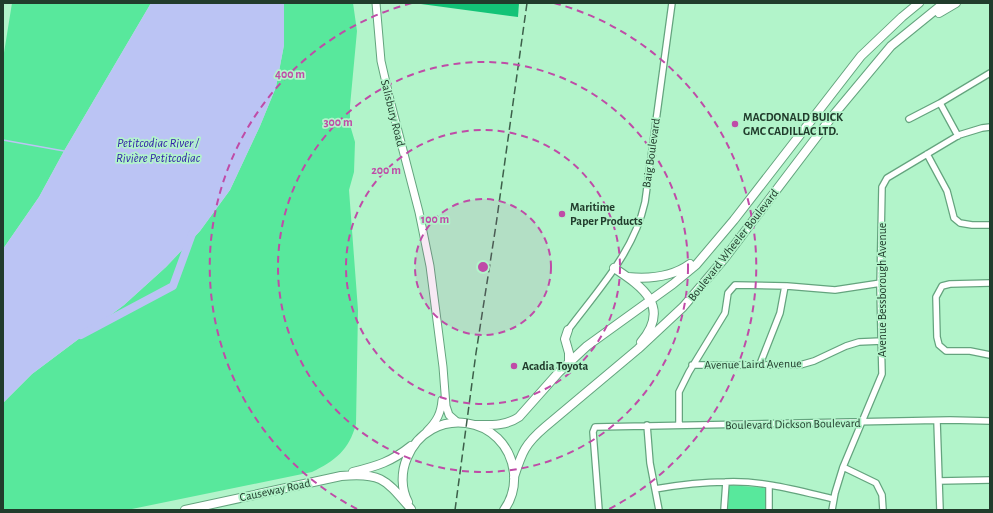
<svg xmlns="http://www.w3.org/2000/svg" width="993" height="513" font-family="'Alegreya Sans',sans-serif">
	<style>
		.green { fill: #58e89c }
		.forest { fill: #13c377 }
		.water { fill: #bbc4f4 }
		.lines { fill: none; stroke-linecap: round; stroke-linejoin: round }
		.stream { stroke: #bbc4f4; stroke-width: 1.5 }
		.river { stroke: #bbc4f4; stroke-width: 8 }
		.minor-casing { stroke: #64a47e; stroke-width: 8 }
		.major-casing { stroke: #64a47e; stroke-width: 9 }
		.highway-casing { stroke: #64a47e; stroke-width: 10 }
		.minor { stroke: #fff; stroke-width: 5.5 }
		.major { stroke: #fff; stroke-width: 7 }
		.highway { stroke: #fff; stroke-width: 8 }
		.rail { stroke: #3d5f4a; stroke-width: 1.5; stroke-dasharray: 8 4; stroke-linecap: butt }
		.ring { fill: none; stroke: #bf4ca7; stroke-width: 2; stroke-dasharray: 7 5 }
		.poi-dot { fill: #bf4ca7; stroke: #b2f4ca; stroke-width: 1.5 }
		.labels { text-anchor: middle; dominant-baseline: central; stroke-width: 3.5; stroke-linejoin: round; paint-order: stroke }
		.street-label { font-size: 12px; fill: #213c2c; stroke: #b2f4ca }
		.poi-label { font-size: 12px; font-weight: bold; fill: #213c2c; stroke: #b2f4ca; text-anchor: start }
		.water-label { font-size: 13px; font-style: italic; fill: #3221a8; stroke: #b2f4ca }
		.centre { fill: #bf4ca7; stroke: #b2f4ca; stroke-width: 2 }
		.ring-label { font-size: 12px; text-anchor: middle; font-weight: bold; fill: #bf4ca7; stroke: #b2f4ca; stroke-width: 3.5; stroke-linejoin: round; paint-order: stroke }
	</style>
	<rect width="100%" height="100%" fill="#b2f4ca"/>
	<!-- green -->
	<path class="green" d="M12 3H151L64 151 39 197 3 249V59Z
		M284 3H353L357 31 350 106V125L355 142 354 172 349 190 358 310 356 424C349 450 335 461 312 472L127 510H3V403L32 374 124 305 166 267 200 231 230 190 260 126 276 87 284 45Z
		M729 485 768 488 769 510H728Z"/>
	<!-- forest -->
	<path class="forest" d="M421 3H519L518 17 421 4Z"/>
	<!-- water -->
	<path class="water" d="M151 3H284V45L276 87 260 126 230 190 200 231 166 267 124 305 32 374 3 403V249L39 197 64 151Z"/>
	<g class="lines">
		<!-- stream -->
		<path class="stream" d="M3 140 64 151"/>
		<!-- river -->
		<path class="river" d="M81 335 173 286 192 234"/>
		<!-- minor casing -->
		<g class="minor-casing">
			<path id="minor" d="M940 103 958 136
				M909 119 940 103 990 73
				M927 154 947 191 954 218 960 223 972 225H990
				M990 283 950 284 942 286 936 297 937 337 939 345 946 351H970L990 355
				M568 330C598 290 634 252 645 202L672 3
				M760 364 780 313 785 286
				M692 365H800L814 361 846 346 859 342 882 341
				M937 421 940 510
				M647 425 650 463 659 510
				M679 425V392L689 372 725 313 728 293 735 285 787 286 835 290 881 283
				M843 467 876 483 882 495 883 510
				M939 481 990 480
				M655 489C678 485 702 482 725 482 761 480 799 491 834 499
				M599 510 593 432 595 427 950 420 990 421
				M724 510 726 482
				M769 510V485
				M832 510 835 493 843 467 882 374 880 288 882 187 887 178 959 135 982 128 990 127"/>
		</g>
		<!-- major casing -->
		<g class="major-casing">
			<path id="major" d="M376 3 381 61 390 100 419 212 430 266 443 367 446 406 449 415 457 422
				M427 431C437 421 441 413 442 400"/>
		</g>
		<!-- highway casing -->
		<g class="highway-casing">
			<path id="highway" d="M939 13 956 3
				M614 268C643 287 671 307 641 342
				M628 277C649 279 672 277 690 264
				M568 330 565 339 569 353V361
				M476 425C491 425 506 426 519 417L559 372 587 346 673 284 696 265 734 220 861 56 902 17 919 3
				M353 472C377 466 391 462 411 446
				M514 477C522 452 525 444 545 427L638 349 683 307 724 259 831 118 891 46 944 3
				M408 502C401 489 401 472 407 458 429 404 507 414 514 473 515 486 512 499 504 510
				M185 510 341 476C382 472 386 480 411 509"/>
		</g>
		<!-- minor -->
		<use href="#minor" class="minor"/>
		<!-- major -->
		<use href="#major" class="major"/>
		<!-- highway -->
		<use href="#highway" class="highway"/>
		<!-- rail -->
		<path class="rail" d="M455 510 476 353 496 225 527 3"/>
	</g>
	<!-- distance rings -->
	<circle cx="483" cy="267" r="68" fill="#bf4ca7" fill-opacity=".12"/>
	<g class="ring">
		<circle cx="483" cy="267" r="68"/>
		<circle cx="483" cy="267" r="137"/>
		<circle cx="483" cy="267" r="205"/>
		<path d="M357 509A273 273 0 0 1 412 3M554 3A273 273 0 0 1 609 509"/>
	</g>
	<!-- markers -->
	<g class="poi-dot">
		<circle cx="735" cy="124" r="4"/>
		<circle cx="562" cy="214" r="4"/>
		<circle cx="514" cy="366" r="4"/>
	</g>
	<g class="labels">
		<!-- street labels -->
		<g class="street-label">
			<text transform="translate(393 113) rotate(76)">Salisbury Road</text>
			<text transform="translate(651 153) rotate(-82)">Baig Boulevard</text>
			<text transform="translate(733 245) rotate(-52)">Boulevard Wheeler Boulevard</text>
			<text transform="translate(882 290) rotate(-90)">Avenue Bessborough Avenue</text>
			<text transform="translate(753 364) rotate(-1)">Avenue Laird Avenue</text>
			<text transform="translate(793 424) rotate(-1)">Boulevard Dickson Boulevard</text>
			<text transform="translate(275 490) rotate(-12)">Causeway Road</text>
		</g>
		<!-- poi labels -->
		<g class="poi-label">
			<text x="743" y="117">MACDONALD BUICK<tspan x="743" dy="14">GMC CADILLAC LTD.</tspan></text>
			<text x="570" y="207">Maritime<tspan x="570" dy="14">Paper Products</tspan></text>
			<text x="522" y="366">Acadia Toyota</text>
		</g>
		<!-- water labels -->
		<g class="water-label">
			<text x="158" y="143">Petitcodiac River /<tspan x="158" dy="15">Rivière Petitcodiac</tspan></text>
		</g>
	</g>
	<circle cx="483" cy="267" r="6" class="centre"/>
	<g class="ring-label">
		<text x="290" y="78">400 m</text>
		<text x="338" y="126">300 m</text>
		<text x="386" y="174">200 m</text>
		<text x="435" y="223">100 m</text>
	</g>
	<!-- border -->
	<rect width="993" height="513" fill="none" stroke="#213c2c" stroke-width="8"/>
</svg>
